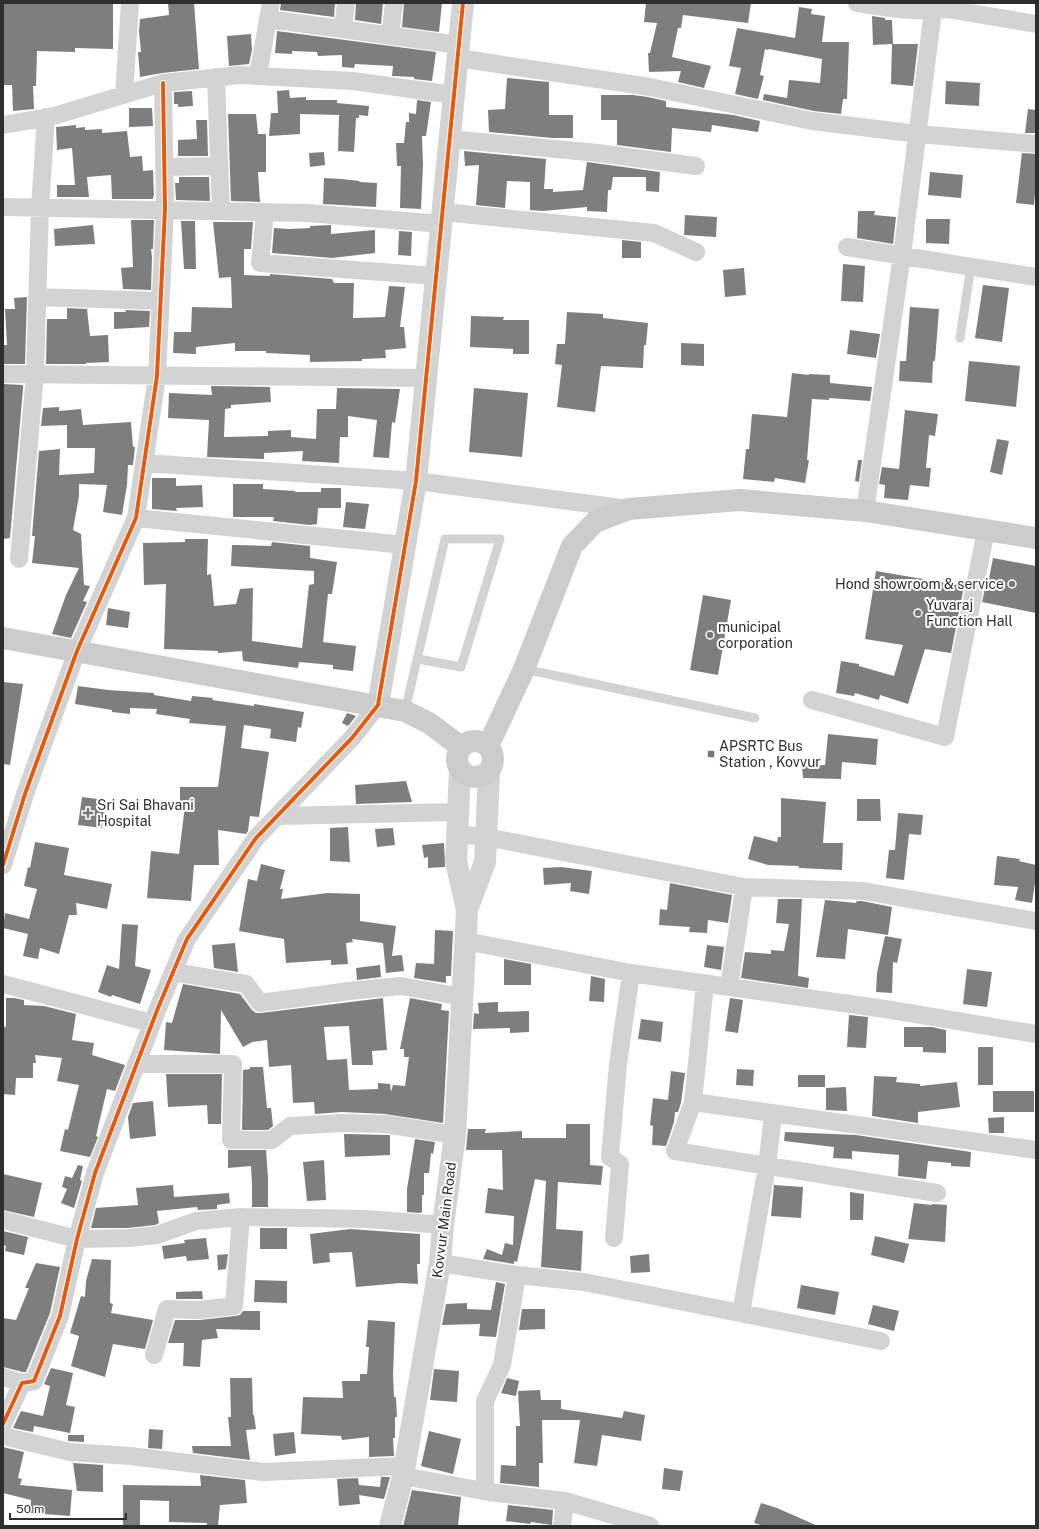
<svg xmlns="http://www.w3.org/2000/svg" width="1039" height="1529" font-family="'Public Sans',sans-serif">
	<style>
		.building { fill: #7e7e7e }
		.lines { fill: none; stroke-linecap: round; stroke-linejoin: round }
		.service { stroke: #d3d3d3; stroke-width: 9 }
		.minor { stroke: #d3d3d3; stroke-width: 18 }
		.tertiary { stroke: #d3d3d3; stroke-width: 22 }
		.secondary { stroke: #ccc; stroke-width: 22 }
		.cycleway-casing { stroke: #fff; stroke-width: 6 }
		.cycleway { stroke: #e8590c; stroke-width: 4 }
		.poi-dot { fill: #777; stroke: #fff; stroke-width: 1.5 }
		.labels { text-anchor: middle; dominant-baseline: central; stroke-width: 4; stroke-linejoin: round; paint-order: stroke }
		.poi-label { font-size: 14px; fill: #2e2e2e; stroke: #fff; text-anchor: start }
		.street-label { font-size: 14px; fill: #2e2e2e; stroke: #fff }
	</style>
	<rect width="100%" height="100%" fill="#fff"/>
	<!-- building -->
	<path class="building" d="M3 3 113 4V49L75 48V52L37 51 36 86H33L34 109 13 111 12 85H3Z
		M168 3H194L199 69 162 73 140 77 138 52H141L139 32 140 19 169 15Z
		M281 3 335 4 334 17 280 10Z
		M356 3H383L381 24 355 20Z
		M404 3H442L439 32 402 27Z
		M646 3H751L748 23 683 15 681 28H678L672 57 711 66 704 88 678 82 681 71 649 72 648 53H650L657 23 644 22Z
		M799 7 812 9 811 14 825 16 822 42H849L847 99H843L841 114 814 111 763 100 764 94 787 98 789 80 820 83 822 59 769 49 768 50 765 49 760 75 764 76 758 99 735 94 741 68 729 66 737 28 795 38Z
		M872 16 885 18V20H892L893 44H918L913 86 891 84 892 44 873 45Z
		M277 31 436 52 432 81 414 79V77L392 76 393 66 355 64 354 68 342 67V55L318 56 317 52 292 51V54L275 53Z
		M251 34 252 50 249 64 229 66 227 36Z
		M507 78 549 82V115H573V138H552L489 132 488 110 505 109Z
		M946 81 980 83 979 106 945 104Z
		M289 90 290 98 306 97V100H337V103L369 106 368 116 359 115V118H356L354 152 338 151 339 115 300 114V134L269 136 271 113H278L277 91Z
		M192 91 193 106 178 107V104H174V92Z
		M601 95H633L648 97 666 101V107L733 115 760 121 758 132 712 125 711 132 672 128 671 152 617 145V120H601Z
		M417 100 431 102 426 136H422L423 165 421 209 400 208 401 166H397L396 143H404L406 122H409V113L416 114Z
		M129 108H152L153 126 129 127Z
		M1028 109 1036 110V133H1025Z
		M228 114H256L258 134H266V172H258L260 202 231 201Z
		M196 120H207L208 156H178V140L197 139Z
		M76 125V128L85 127V130L102 129V133L127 131 130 157 142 156 143 171 153 170 154 196 153 197V199H112L111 175 87 177 89 197H57V185H75L72 148 57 150 56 127Z
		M464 151 546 159 544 189H553V192L583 190 587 162 660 172 659 192 646 191V177H613L611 190H608L607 212 587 211V207L543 211 530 210V182L507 181 505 208 476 205 479 165 465 166Z
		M324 152 325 165 310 167 309 153Z
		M1022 153 1036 154V184L1034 205 1016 203Z
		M930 172 963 175 961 198 928 195Z
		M179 177H209L210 201 176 200 175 183H179Z
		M324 178 341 179 360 181 359 182 377 183 376 207 323 204Z
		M858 211H875L874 215 896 217 893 244 857 238Z
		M685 215 717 217 716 237 684 235Z
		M926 219H950L949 244 926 243Z
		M131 220H154L153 249H151L152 257 151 290 123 289 121 268 133 267Z
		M181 221H195L196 269H184Z
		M213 222H253L251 249H244V275L270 276V274L332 279 334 283H354L353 318 385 317 389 286 405 287 400 327H404L406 348 385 350 386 358 362 359V361L310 362V355L266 353V351H235V343L196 347V354L173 353 174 332H191L192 307 232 308 231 277 219 278Z
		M93 225 95 244 55 246 54 229Z
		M331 225V234L375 230V253L332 258 272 253 274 228 289 229 310 228V226Z
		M399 231 412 232 411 256 398 255Z
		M622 240 641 242V258H622Z
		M843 264 865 266 863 302 841 301Z
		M744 268 746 295 725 297 723 270Z
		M983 285 1009 288 1002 342 975 338Z
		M27 297 25 364H3V345H7L5 309H15L14 298Z
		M910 307 939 309 935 361H933L932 383 899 381 900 361H906Z
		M67 308 87 309 90 336 108 335 109 362 86 363V364H46L47 319H67Z
		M125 310 150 311 149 327 114 329V312H126Z
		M567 312 603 314V318L648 323 646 345H644L643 368 601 366 595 412 557 407 562 365 555 364 557 344H565Z
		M471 316 504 317 503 320H529V354H513V349L470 347Z
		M850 330 880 334 876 358 847 354Z
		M681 343 704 344V366L681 365Z
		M969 361 1020 366 1016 407 965 401Z
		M792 373 809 375V374L830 375V383L872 387 870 401 829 398V400L812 399 807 460H809L805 483 775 478 774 482 743 479 746 449H749L752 414 787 417Z
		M3 384 23 385V389L10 538 3 539Z
		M211 386 270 387 271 402 231 405V408L225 409 224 437 268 436V431L291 430V437L316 439 317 409H336L337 388 400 389 395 423 392 422 389 458 373 457 377 420 348 416V437H340L339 463 302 461 303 451 264 453V459L207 457 209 420 168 418 169 393 212 395Z
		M474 388 528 393 522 457 469 452Z
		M59 407V411L81 409 83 425 131 422 133 447H135L133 465H128L127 485 122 515 103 512 107 485 79 484V496L73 530 81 534 84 585 90 586 83 601 87 602 71 638 52 634 66 595 79 568 32 563 35 536H32L39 451 60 449 59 475 94 473 95 448H67V425L41 426 43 408Z
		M905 410 938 414 935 436 929 435 926 468H931L929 487 910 485 908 500 884 498 885 485 879 484 882 467 899 469Z
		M997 439 1009 441 1002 475 990 472Z
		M858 460H862L859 482 855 481Z
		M152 478H176V486L202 485 203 507 176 508 177 511 152 509Z
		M233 484H263V489L295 491V492H321V488H341V508H318L317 524 310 525 273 521 274 517H233Z
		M346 502 369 504 365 529 343 527Z
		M185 539H208L207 575 211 574 214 606 236 604 240 589 253 588 252 641 302 648 309 585 314 584V571L231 566 232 545 271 546 272 542 310 546V558L337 562 332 594H328L323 642 356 646 353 671 333 669V665L299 662 298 668 243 661 242 651 218 653V651L164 649 166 584 144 585 143 543 185 542Z
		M993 558 1036 566V613L982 602 985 589H987Z
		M876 571 964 586 951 653 925 649 908 704 880 695 879 700 855 693 854 696 836 693 841 661 859 664V666L894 676 903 645 865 639Z
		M703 595 731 600 718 675 690 670Z
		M108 608 130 612 128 628 106 625Z
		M3 682 23 684 10 765 3 764Z
		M78 686 108 690 154 693V695L191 701 192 696 213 698 212 700 254 706V704L304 712 301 728 298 727 296 742 270 738 271 729 244 725 241 748 269 752 259 817 250 816 248 831 246 834 218 830 219 865H194L191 901 147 898 151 851 179 854 185 806H180V787H218L226 726 189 723 190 719 156 714 157 709 130 708V714L112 712V710L75 704Z
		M347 713 356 716 348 726 342 723Z
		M828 734 878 739 876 765 842 762 841 779 803 778 802 766 825 765Z
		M406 781 412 802 356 804 355 785Z
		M82 797 105 800 102 828 78 825Z
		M781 798 826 802 823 843H843L842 870 799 868V866L768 865 748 859 754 836 777 842 778 837H781Z
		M857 799H880L881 821H857Z
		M898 813 923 815 921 835 909 834 904 880 886 878 889 850H895Z
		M348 827 350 862 330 861V828Z
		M393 828 395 845 377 847 375 829Z
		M35 842 69 848 64 875 112 884 107 909 76 903 77 915H69L59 954 40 948 38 959 23 956 28 934 3 928 5 913 29 919 37 889 24 886 28 867 30 868Z
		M444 843 445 867 428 868V857L424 858 422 845Z
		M997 856 1020 859 1019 861 1036 865V876L1032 903 1015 900 1018 887 994 885Z
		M261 864 285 870 280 889H283L281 899 327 893 360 894V921L396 926 392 956 402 955 404 971 386 973 383 943 352 939 353 942 346 943 348 964 331 965V960L286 963 284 939 239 931 248 879 257 881Z
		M561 867 592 871 589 894 570 891 571 883 544 885 543 868Z
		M670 883 732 895 728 923 708 920 707 933 689 932 690 927 659 925 660 909 667 910Z
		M778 899H802L798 976 809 978 808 988 741 978 745 952 771 954V950L784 951 789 924 776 923Z
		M825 900 856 903 857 901H862L892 907 888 935 848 929 845 959 816 957Z
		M122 924 138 925 135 966 151 970 140 1004 112 995 111 997 98 992 107 965 119 969Z
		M435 930 453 931 451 976H446V983L414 978 416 963 434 964Z
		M885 936 902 939 897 963 893 962 892 993 876 992 877 973Z
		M235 943 238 972 214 968 212 945Z
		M707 945 724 947 721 970 704 967Z
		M504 959 531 964V985H504Z
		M380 965 381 977 357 980 356 968Z
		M967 969 992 972 987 1007 963 1004Z
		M591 976 605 979 604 1002 589 1001Z
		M183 984 240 994 252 1010 256 1013H261L383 998 387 1050 372 1051 373 1065H352L349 1026 324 1027 327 1060 347 1059 349 1090 378 1089V1083L390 1084 391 1092 393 1085 405 1086 409 1057H404V1049H400L410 998 442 1004 441 1010 449 1011 443 1123 385 1114 342 1112 315 1114 314 1102 293 1103 291 1065 269 1067 267 1040 252 1042 243 1047 221 1010 220 1054 164 1050 166 1022 172 1023Z
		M6 998H14L24 1000V1005L44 1006 76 1014 72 1040 94 1043 92 1055 125 1065 115 1091 107 1089 96 1136 98 1137 90 1157 60 1151 65 1129 68 1130 79 1085 57 1081 62 1058 35 1055 36 1063H33V1078H16L15 1095 3 1094V1027H6Z
		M730 998 743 1000 738 1033 725 1031Z
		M498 1002V1012L529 1011V1032L510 1033V1028L473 1029 474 1013 479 1014 478 1003Z
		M849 1015 868 1017 866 1048 847 1047Z
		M641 1019 663 1022 661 1042 638 1039Z
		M904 1027H932L946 1030V1053L923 1052V1047H904Z
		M978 1047H993V1085H978Z
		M250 1067H263L267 1108H271L273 1126 268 1130H242L243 1070 250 1069Z
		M737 1069 754 1070 753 1086 736 1085Z
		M671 1071 685 1073 681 1103 678 1112H675L674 1122 666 1146 652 1145 653 1126 650 1125 653 1098 668 1100Z
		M166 1074H222L221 1124H208L207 1105 168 1107Z
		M798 1075H825V1087H798Z
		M874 1076 897 1077 896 1082 920 1084V1086L957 1082 960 1107 918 1112V1123L872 1116Z
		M846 1087 847 1111 826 1110V1088Z
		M993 1091H1034V1112H993Z
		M153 1101 156 1136 130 1139 128 1117 133 1103Z
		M1004 1117V1133H989L988 1118Z
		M566 1124H590V1165L603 1166 601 1185 558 1182 556 1229 583 1231 581 1271 541 1267 546 1181 535 1179 517 1262 514 1261V1264L483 1259 487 1249 502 1255 505 1243 513 1245 514 1216 485 1213 488 1188 503 1190 502 1150H466L468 1129H486L485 1133 522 1131V1138H566Z
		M785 1132 856 1135 971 1152 970 1167 951 1166V1163L928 1161 926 1179 898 1176 899 1155 852 1151V1159L833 1158 834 1147 784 1141Z
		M344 1134 390 1135V1155L345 1157Z
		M415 1139 435 1142 433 1154 431 1153 429 1173H424V1195H422V1212L420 1213 407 1212V1189Z
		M228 1150H266L268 1178V1207H252V1184L251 1166 228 1168Z
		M324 1160 326 1200 307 1201 303 1162Z
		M78 1165 83 1166 80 1180 82 1181 74 1208 61 1203 67 1189 62 1187 65 1176 72 1178Z
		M3 1174 42 1183 34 1217 3 1210Z
		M173 1185 174 1197 229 1193 230 1203 217 1205V1209L198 1210 197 1207 157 1211 159 1223 155 1225 128 1228H91L96 1208 138 1205 136 1188Z
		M774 1185 803 1187 801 1218 771 1216Z
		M850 1192 864 1194 863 1220H850Z
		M914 1203 932 1205V1204L947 1205 945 1242 908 1239Z
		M260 1228H287V1249H260Z
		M350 1229 420 1234V1264H417L418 1284 400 1283 356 1287 352 1252 329 1253 330 1262 313 1264 310 1234Z
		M3 1231 28 1237 24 1255 5 1251 6 1246 3 1245Z
		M875 1236 909 1244 904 1263 871 1255Z
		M206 1238 209 1259 187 1261 186 1256 164 1259 162 1246 185 1243 184 1240Z
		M228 1254 226 1269 218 1270 217 1255Z
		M649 1254 650 1272 631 1273 630 1256Z
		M92 1259 111 1260 110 1303 113 1304 111 1313 153 1320 145 1349 113 1344 105 1377 71 1366 79 1336 70 1333 81 1296 85 1297 86 1281Z
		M36 1263 60 1267 50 1313 26 1372H23L3 1367V1318L16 1320 29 1288H25Z
		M255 1280 287 1281V1303L254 1302Z
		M496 1282 505 1284 496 1337 479 1336 480 1324 442 1325 446 1304 467 1303V1309L491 1310Z
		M801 1285 839 1292 835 1315 797 1308Z
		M202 1291 203 1299H176V1292Z
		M873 1305 899 1311 894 1331 868 1324Z
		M522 1309H545V1329L519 1330Z
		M243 1311H260V1330L216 1329 218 1338 202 1340 200 1367 183 1366 184 1343H168L175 1320H200L235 1316 240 1315Z
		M368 1320 395 1322 393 1375 394 1397H396L397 1417H395V1438H393L394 1456 369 1457V1437L342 1440 341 1436 301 1434 303 1397 343 1398 342 1381H360V1374H367L369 1347H366Z
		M51 1368 73 1373 66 1405 75 1407 70 1433 34 1426 33 1432 13 1428 21 1411 43 1416 50 1386 44 1384Z
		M434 1369 459 1371 457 1402 430 1400Z
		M230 1378H252L253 1415H254L256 1429 246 1430 250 1460 193 1453 192 1446H231L228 1417H231Z
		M507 1378 519 1381 516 1396 501 1393Z
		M540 1390 541 1400H561V1409L622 1418 624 1411 645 1415 641 1441 602 1435 597 1466 574 1463 580 1420H542L543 1463H539V1487L500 1483 501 1465 516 1466V1426H520L518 1391Z
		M149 1429 163 1430 162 1449 148 1448Z
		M429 1431 461 1439 453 1474 421 1466Z
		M294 1432 296 1453 275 1456 273 1434Z
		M68 1435H84V1442L68 1441Z
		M3 1447 24 1452 18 1478 22 1479 20 1485 72 1490 70 1516 30 1513 31 1500 3 1493Z
		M73 1463 103 1465V1492L77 1491Z
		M664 1468 683 1471 680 1491 662 1489Z
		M200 1475 245 1480 247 1503 220 1505 218 1526H207V1523L169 1522V1501L140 1500V1526H123V1485L201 1486Z
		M381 1477H390L384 1499 359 1495 360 1504 339 1506 337 1479 358 1478 359 1485 380 1487Z
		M412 1490 461 1497 458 1526H403Z
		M761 1503 777 1508 818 1526H764L754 1523Z
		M508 1505 553 1510 552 1525 531 1522 530 1524 506 1521Z"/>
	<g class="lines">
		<!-- service -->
		<path class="service" d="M960 338 971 266
			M524 669 755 718
			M405 711 445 539H500L461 667 418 659"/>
		<!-- minor -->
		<path class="minor" d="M857 3C886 8 917 13 947 9L1036 24
			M268 19 459 45
			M343 29 346 3
			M390 36 394 3
			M458 58 650 87 812 121 918 134 1036 144
			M258 75 271 3
			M216 77 221 211
			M124 95 130 3
			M3 125 54 116 163 83 240 75 353 81 454 95
			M450 139 598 153 696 166
			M164 167 219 166
			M3 207 307 213 442 224
			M265 212 260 263 436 276
			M443 212 654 233 696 252
			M847 247 1036 277
			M37 297 160 301
			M3 374 427 378
			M144 463 416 481 629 509
			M865 511 902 255 933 11
			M136 518 405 545
			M19 559 35 374 40 207 46 117
			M812 700 945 737 986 530
			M277 816 457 812
			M457 834 486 837 744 887 863 891 1036 921
			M3 865 25 794 77 651 136 518 157 376 165 209 163 83
			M465 941 631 973 885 1009 1036 1034
			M173 972 246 984 260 1003 349 991 401 986 463 997
			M3 984 151 1023
			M705 984 693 1102 675 1151 937 1193
			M729 987 744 887
			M136 1064H233L231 1140H272L290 1126 342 1123 385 1124 455 1135
			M693 1102 1036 1150
			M3 1220 77 1239 129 1238 157 1235 196 1221 241 1217 366 1219 443 1225
			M614 1238 620 1164 610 1157 618 1064 631 973
			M440 1263 517 1275 584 1282 881 1341
			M741 1313 767 1166 773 1115
			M154 1355 167 1309 199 1310 234 1306 241 1217
			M3 1377 22 1383
			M3 1424 22 1383 34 1381 60 1316 77 1239 95 1173 158 1008 187 939 256 838 352 738 378 705
			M3 1436 70 1452 130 1456 263 1472 404 1466
			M403 1476 489 1492 565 1501 650 1526
			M485 1491V1401L502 1365 517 1275
			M562 1526 565 1501"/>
		<!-- tertiary -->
		<path class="tertiary" d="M378 705 416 481 463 3
			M460 770 456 861 467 910
			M390 1526 403 1476 440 1263 443 1225 455 1135 467 910 485 862 489 772"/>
		<!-- secondary -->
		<path class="secondary" d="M3 638 405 711 429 723 461 747
			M457 759a18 18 0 1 1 36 0a18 18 0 1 1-36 0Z
			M488 746 524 669 572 546 595 522 629 509 740 500 865 511 1036 538"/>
		<!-- cycleway casing -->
		<g class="cycleway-casing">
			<path id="cycleway" d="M3 865 25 794 77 651 136 518 157 376 165 209 163 83
				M3 1424 22 1383 34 1381 60 1316 77 1239 95 1173 158 1008 187 939 256 838 352 738 378 705 416 481 463 3"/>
		</g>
		<!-- cycleway -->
		<use href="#cycleway" class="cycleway"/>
	</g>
	<!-- markers -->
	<g class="poi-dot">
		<circle cx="1012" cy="584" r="4"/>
		<circle cx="918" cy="613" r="4"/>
		<circle cx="710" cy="635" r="4"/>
		<rect x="707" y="750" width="8" height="8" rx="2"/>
		<path d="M86 807h4v4h4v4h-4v4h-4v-4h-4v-4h4z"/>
	</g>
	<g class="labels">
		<!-- poi labels -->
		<g class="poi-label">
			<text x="1004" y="584" text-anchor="end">Hond showroom &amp; service</text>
			<text x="926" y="605">Yuvaraj<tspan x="926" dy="16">Function Hall</tspan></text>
			<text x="718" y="627">municipal<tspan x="718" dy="16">corporation</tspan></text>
			<text x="719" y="746">APSRTC Bus<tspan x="719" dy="16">Station , Kovvur</tspan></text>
			<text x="97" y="805">Sri Sai Bhavani<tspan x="97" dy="16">Hospital</tspan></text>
		</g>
		<!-- street labels -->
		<g class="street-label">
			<text transform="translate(444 1220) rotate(-83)">Kovvur Main Road</text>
		</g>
	</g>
	<!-- border -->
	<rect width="1039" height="1529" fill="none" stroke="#2e2e2e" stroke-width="8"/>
	<!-- scale -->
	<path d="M10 1513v6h116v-6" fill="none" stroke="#2e2e2e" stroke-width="2"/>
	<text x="16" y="1513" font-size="12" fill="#2e2e2e" stroke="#ffffff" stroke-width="3" paint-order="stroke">50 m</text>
</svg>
